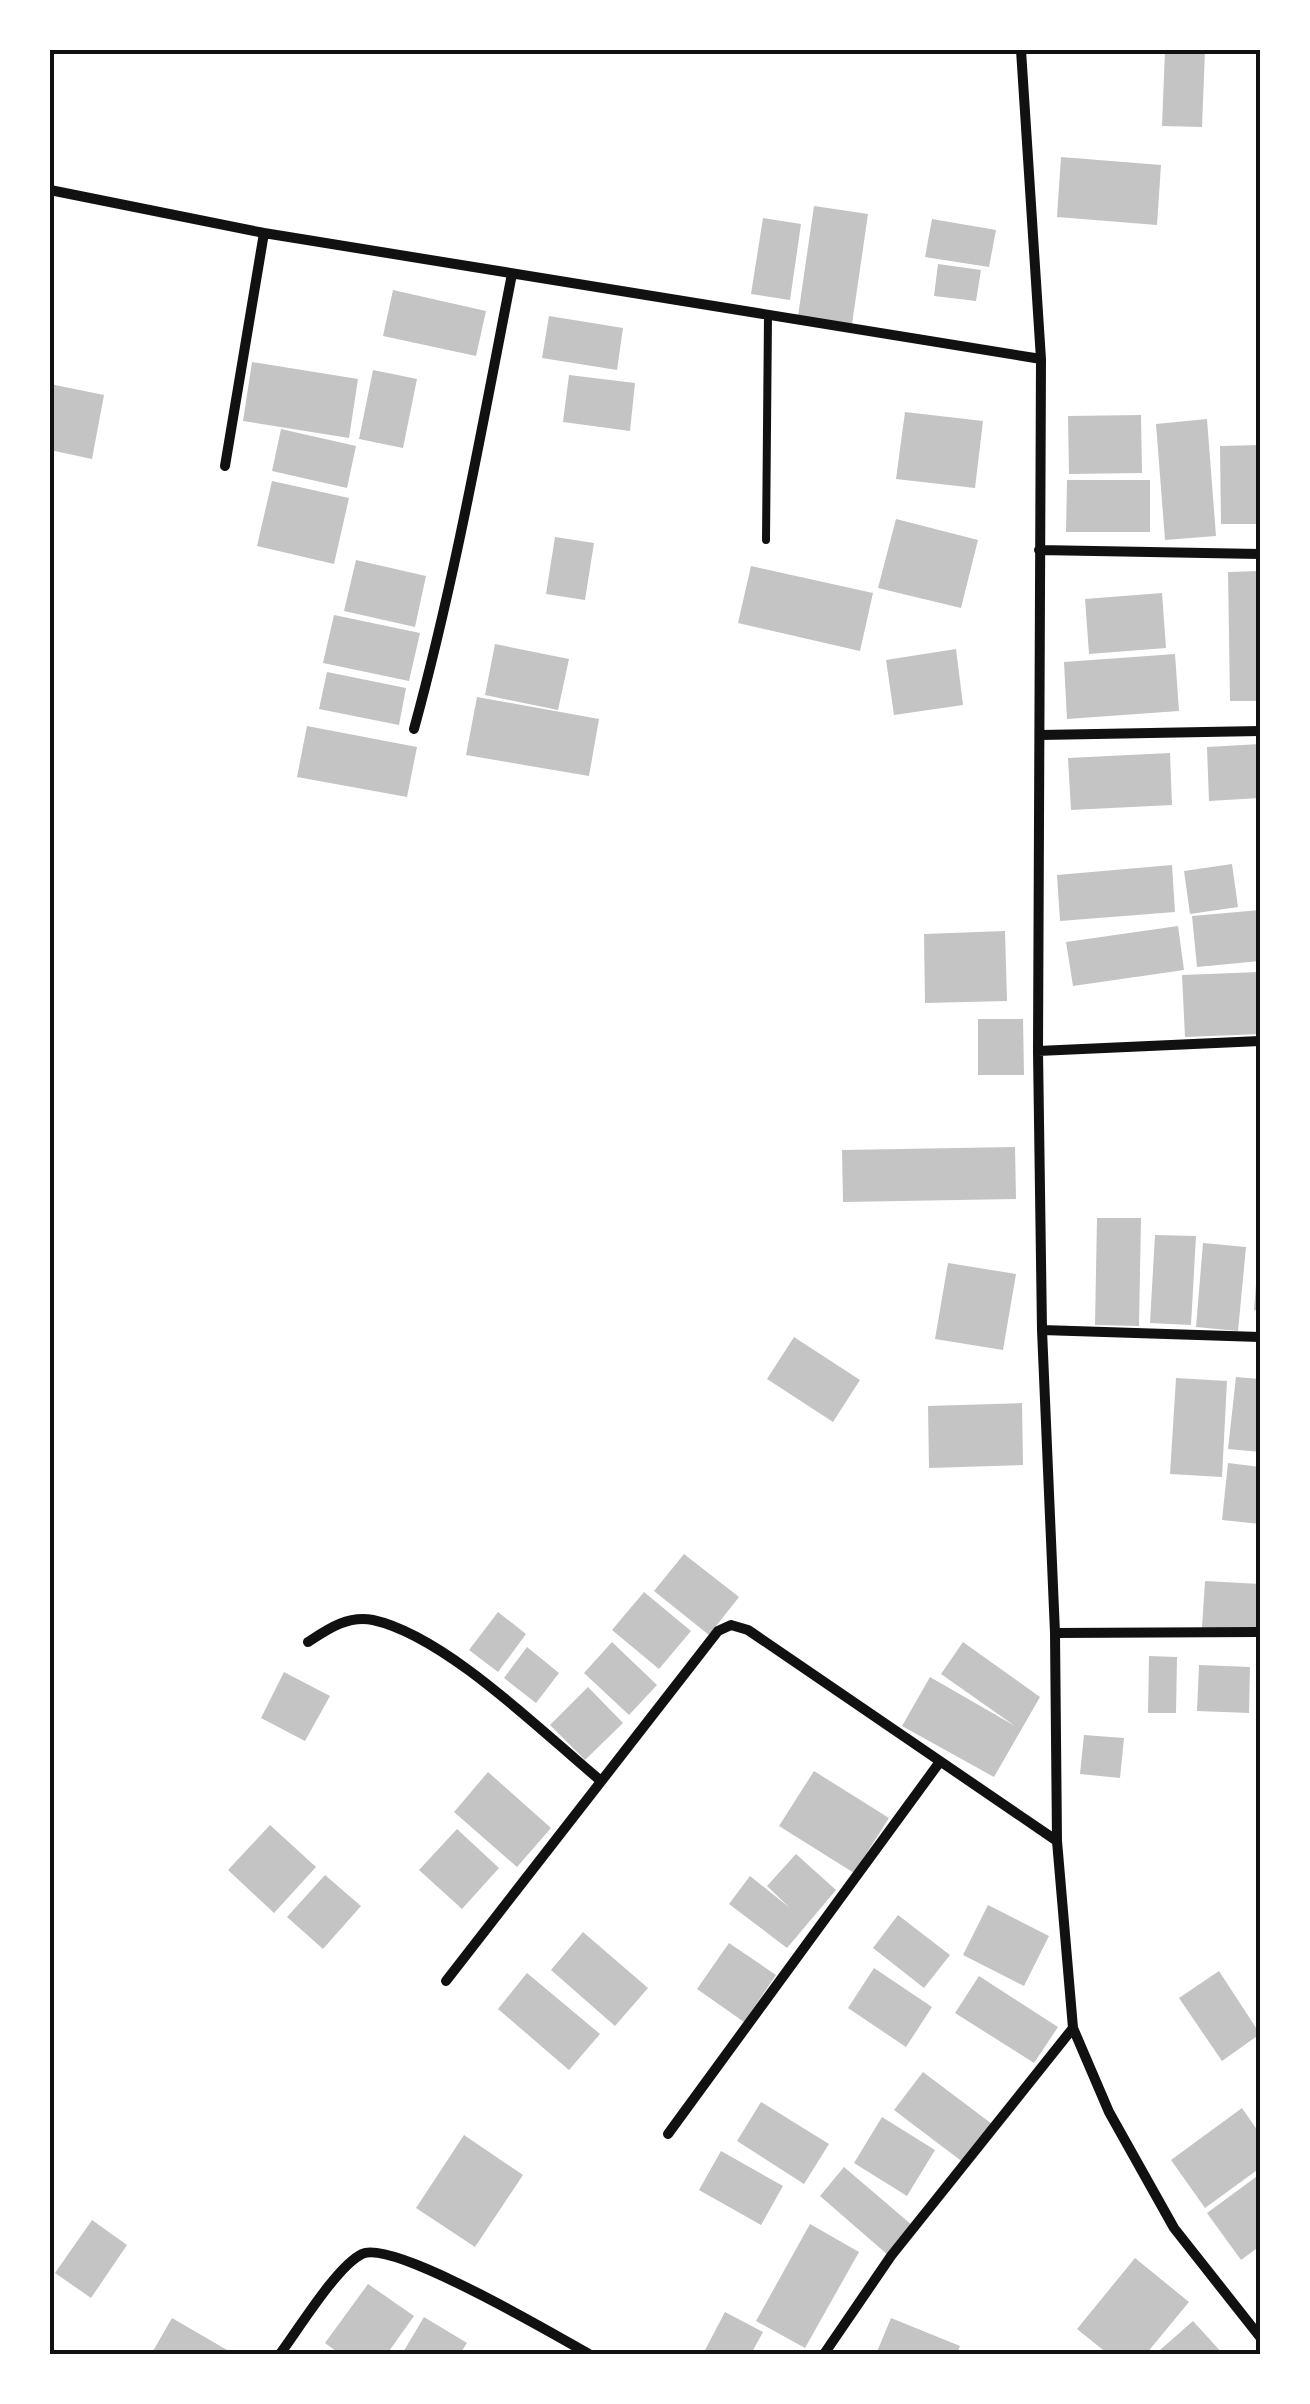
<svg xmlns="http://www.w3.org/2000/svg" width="1310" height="2404" font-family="'Playfair Display',serif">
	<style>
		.building { fill: #c4c4c4 }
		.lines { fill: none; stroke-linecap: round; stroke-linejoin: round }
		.service { stroke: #111; stroke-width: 8 }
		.minor { stroke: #111; stroke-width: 10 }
		.neatline { fill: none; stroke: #111; stroke-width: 4 }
	</style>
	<rect width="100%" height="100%" fill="#fff"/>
	<!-- building -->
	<path class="building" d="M1165 50H1205L1202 127 1162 126Z
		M1061 157 1161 165 1157 225 1057 217Z
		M814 206 868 214 852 324 798 316Z
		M763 218 801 224 790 300 751 294Z
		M932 219 996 230 989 267 925 257Z
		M938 264 981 270 976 301 934 296Z
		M393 290 486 311 476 356 383 336Z
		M549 316 623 328 617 370 542 358Z
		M252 362 358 379 349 438 243 421Z
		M373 370 417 379 403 448 359 439Z
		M569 375 635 383 630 431 563 422Z
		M50 384 104 395 92 459 50 450Z
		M905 412 983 421 975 488 896 479Z
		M1141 415 1142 473 1069 474 1068 416Z
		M1207 419 1216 536 1165 540 1156 424Z
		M281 429 356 446 347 488 272 471Z
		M1260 445V524H1221L1220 446Z
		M1067 480H1150V532H1066Z
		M272 481 349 498 334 564 257 546Z
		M896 519 978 540 961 608 878 588Z
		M555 537 594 543 585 600 546 594Z
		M356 560 426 576 415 627 344 611Z
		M751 566 873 593 860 651 738 623Z
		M1260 571V701H1230L1228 572Z
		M1162 593 1166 648 1089 654 1085 599Z
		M334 615 420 633 409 681 323 663Z
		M495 644 569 659 558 710 485 695Z
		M956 649 963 705 894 715 886 660Z
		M1175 654 1179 711 1067 719 1064 662Z
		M327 672 406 688 399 725 319 709Z
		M477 697 599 719 589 776 466 755Z
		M307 726 417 747 407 797 297 777Z
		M1260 744V798L1209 801 1207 747Z
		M1170 753 1172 805 1071 810 1068 758Z
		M1232 864 1238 907 1190 914 1184 871Z
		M1172 865 1175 912 1060 921 1057 875Z
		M1260 910V961L1197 967 1192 916Z
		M1178 926 1184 970 1073 986 1066 942Z
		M1005 931 1007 1001 925 1003 924 934Z
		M1260 972V1034L1185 1037 1182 975Z
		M978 1019H1023L1024 1075H978Z
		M1015 1147 1016 1199 843 1202 842 1150Z
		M1097 1218H1141L1139 1326 1095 1325Z
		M1155 1235 1196 1236 1191 1325 1150 1323Z
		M1203 1243 1246 1247 1238 1331 1196 1327Z
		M948 1263 1016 1274 1003 1350 935 1339Z
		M1257 1272H1260V1311L1254 1310Z
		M794 1337 860 1380 833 1422 767 1379Z
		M1236 1377 1260 1379V1452L1228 1449Z
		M1176 1378 1227 1381 1222 1477 1170 1474Z
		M1022 1403 1023 1465 929 1468 928 1406Z
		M1228 1463 1260 1467V1524L1222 1520Z
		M684 1554 739 1597 709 1635 654 1591Z
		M1205 1581 1260 1584V1631L1202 1628Z
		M644 1592 691 1631 659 1669 612 1630Z
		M498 1612 526 1634 498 1672 469 1650Z
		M612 1642 657 1685 629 1715 584 1673Z
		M963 1642 1040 1697 994 1777 902 1726 930 1677 1015 1726 941 1674Z
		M527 1647 559 1673 536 1703 504 1678Z
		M1149 1656 1177 1657 1176 1713H1148Z
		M1199 1665 1250 1667 1249 1713 1197 1711Z
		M284 1672 330 1696 305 1741 261 1718Z
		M588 1687 623 1723 585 1760 550 1725Z
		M1084 1735 1124 1738 1120 1778 1080 1774Z
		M814 1771 889 1818 854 1873 779 1826Z
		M488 1772 551 1828 517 1867 454 1812Z
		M270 1825 316 1867 274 1913 228 1870Z
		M457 1829 499 1868 462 1909 419 1870Z
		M796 1854 836 1890 787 1948 729 1904 750 1876 790 1908 767 1886Z
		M325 1875 361 1906 323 1949 287 1917Z
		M988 1905 1049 1936 1024 1986 963 1955Z
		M898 1915 950 1955 924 1988 873 1948Z
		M583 1932 648 1988 615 2026 551 1970Z
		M729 1943 776 1975 744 2022 697 1989Z
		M874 1968 932 2007 906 2047 848 2008Z
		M1219 1971 1260 2034 1222 2061 1179 1998Z
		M527 1973 600 2034 569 2070 498 2009Z
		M979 1976 1058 2027 1034 2063 955 2013Z
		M923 2072 992 2124 964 2163 894 2110Z
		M761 2102 829 2144 804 2184 737 2141Z
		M1242 2108 1260 2134V2168L1205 2208 1171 2160Z
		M882 2117 935 2150 907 2196 854 2163Z
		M464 2135 523 2175 475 2247 416 2208Z
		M721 2151 783 2186 761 2225 699 2190Z
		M844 2167 913 2226 888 2255 820 2196Z
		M1260 2174V2246L1241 2260 1207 2213Z
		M92 2220 127 2245 91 2298 55 2273Z
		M810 2224 859 2252 805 2348 756 2321Z
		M1135 2258 1189 2302 1146 2354H1108L1077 2329Z
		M368 2284 414 2316 387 2354H340L325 2343Z
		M725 2312 763 2332 751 2354H703Z
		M424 2317 467 2343 460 2354H402Z
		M172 2318 234 2354H159L153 2351Z
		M891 2318 960 2346 957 2354H876Z
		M1193 2321 1223 2354H1164L1160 2350Z"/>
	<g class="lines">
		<!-- service -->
		<path class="service" d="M766 540 768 315"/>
		<!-- minor -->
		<path class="minor" d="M1021 50 1041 359 1038 1051 1042 1330 1055 1633 1057 1841 1073 2028 1109 2112 1174 2228 1260 2337
			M50 190 264 233 1041 359
			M225 466 264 233
			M1039 550 1260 554
			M414 729C455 579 482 427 512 274
			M1041 735 1260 731
			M1038 1051 1260 1041
			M1042 1330 1260 1337
			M1055 1633 1260 1632
			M308 1642C328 1629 348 1615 373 1620 446 1636 543 1733 601 1781
			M446 1981 718 1631 731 1625 748 1630 1057 1841
			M668 2134 939 1763
			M280 2354C298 2330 337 2266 362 2254 393 2239 553 2334 589 2354
			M824 2354 891 2256 1073 2028"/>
	</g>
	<!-- border -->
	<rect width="1310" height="2404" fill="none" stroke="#ffffff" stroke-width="105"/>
	<rect x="52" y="52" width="1206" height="2300" class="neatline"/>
</svg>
